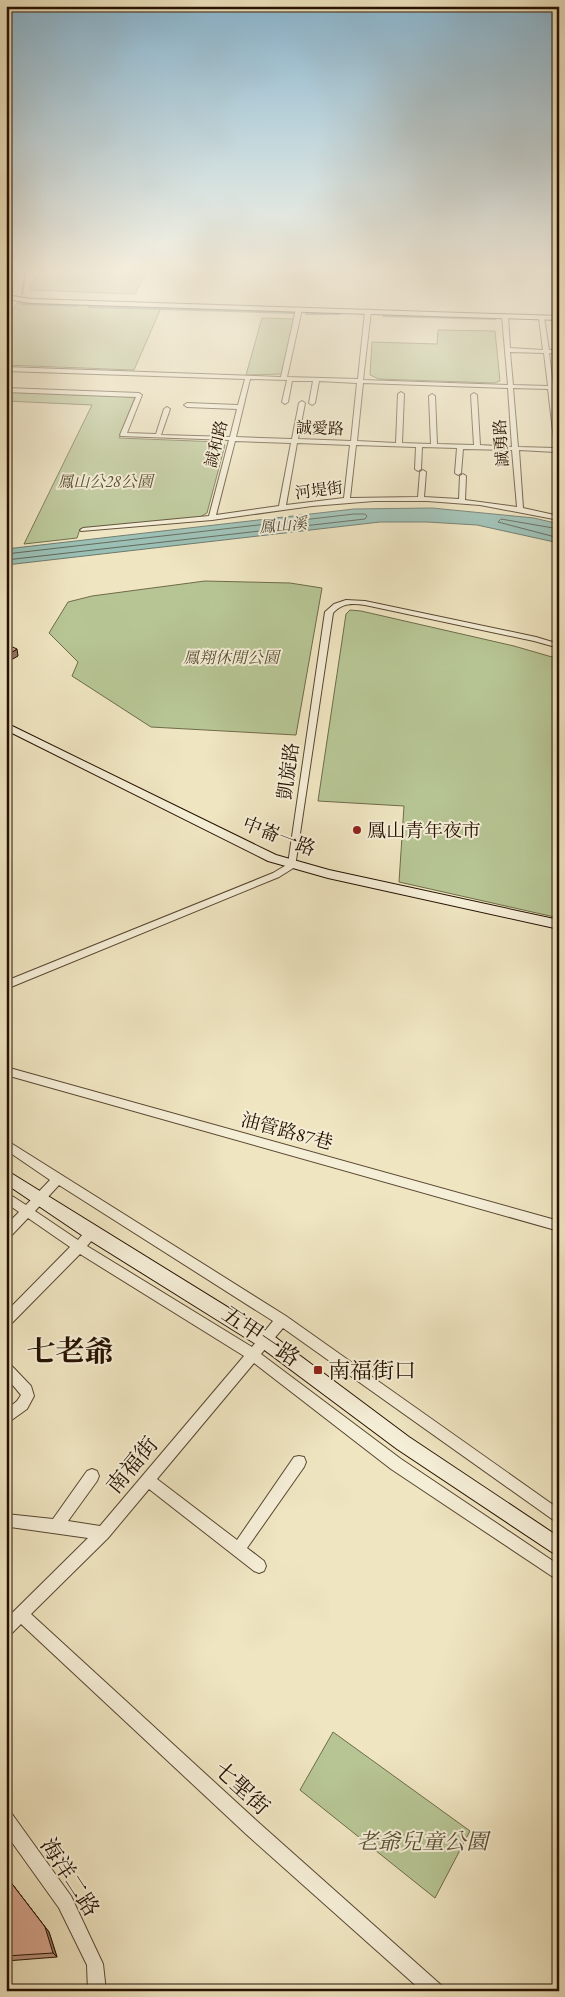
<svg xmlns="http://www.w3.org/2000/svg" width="565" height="1997" font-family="'EB Garamond','Noto Serif TC',serif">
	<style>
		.green { fill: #b7c594; stroke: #6e6b4a }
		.water { fill: #9abfb5; stroke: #6b796d }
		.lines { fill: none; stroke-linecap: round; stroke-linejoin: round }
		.shore { stroke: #60685a; stroke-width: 1 }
		.stream { stroke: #6b796d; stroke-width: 2 }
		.street-casing { stroke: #584630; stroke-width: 2 }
		.secondary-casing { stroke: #251100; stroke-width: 2 }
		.street { fill: #f5eed7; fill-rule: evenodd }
		.secondary { fill: #f5eed7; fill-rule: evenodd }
		.wall { fill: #b98f7c; stroke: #251100 }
		.shaded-wall { fill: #967465; stroke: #251100 }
		.building { fill: #d7a690; stroke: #251100 }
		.poi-dot { fill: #8f2418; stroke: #f5eed7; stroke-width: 2 }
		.labels { text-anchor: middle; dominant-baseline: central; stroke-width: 4; stroke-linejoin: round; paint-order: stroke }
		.far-street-label { font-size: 16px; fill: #251100; stroke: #f5eed7 }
		.far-park-label { font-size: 16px; font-style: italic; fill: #585034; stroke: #f5eed7 }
		.far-water-label { font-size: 16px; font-style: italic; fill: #4e4e3f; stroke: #f5eed7 }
		.street-label { font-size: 19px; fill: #251100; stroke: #f5eed7 }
		.poi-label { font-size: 19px; fill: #251100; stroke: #f5eed7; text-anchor: start }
		.near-street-label { font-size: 22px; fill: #251100; stroke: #f5eed7 }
		.near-poi-label { font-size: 22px; fill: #251100; stroke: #f5eed7; text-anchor: start }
		.near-park-label { font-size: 22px; font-style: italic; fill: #585034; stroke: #f5eed7 }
		.near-district-label { font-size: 29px; font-weight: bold; fill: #251100; stroke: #f5eed7 }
	</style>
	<rect width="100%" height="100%" fill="#efe5c1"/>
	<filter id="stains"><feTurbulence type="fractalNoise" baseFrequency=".004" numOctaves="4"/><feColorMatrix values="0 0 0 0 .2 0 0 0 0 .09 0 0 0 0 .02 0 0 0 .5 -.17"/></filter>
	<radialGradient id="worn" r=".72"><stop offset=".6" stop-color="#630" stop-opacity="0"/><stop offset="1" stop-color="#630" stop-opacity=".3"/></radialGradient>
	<!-- green -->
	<path class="green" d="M42 270H147L135 294 31 290 29 288Z
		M17 303 161 308 134 370 6 365V320Z
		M262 318 294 319 282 374 246 375Z
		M438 330 495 331 500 381 494 383 379 379 370 375 372 342 437 344Z
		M6 392 135 397 119 438 220 442 225 445 207 513 198 518 80 529 77 538 24 544 92 405 6 401Z
		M205 581 290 583 322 588 296 735 151 727 72 676 78 662 49 633 68 602 92 596Z
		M350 610 361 611 514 646 559 659V918L399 882 404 806 318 801 346 614Z
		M333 1732 470 1831 435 1898 300 1790Z"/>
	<!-- water -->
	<path class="water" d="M432 508 534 518 559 524V543L477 525 427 522H380L6 565V549L354 509Z"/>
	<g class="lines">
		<!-- shore -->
		<path class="shore" d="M559 529 501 519 498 522 559 538
			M6 554 354 514H365L367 516 365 519 6 560"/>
		<!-- stream -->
		<path class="stream" d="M22 294 26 270
			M22 304 77 306
			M89 307 295 313
			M306 314H340
			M383 316 495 319"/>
		<!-- street casing -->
		<g class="street-casing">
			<path id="street" d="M12 270H16L11 297 9 298 7 297Z
				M299 307 302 309 287 377 358 379 365 311 368 309 371 311 363 380 508 385 502 316 505 314 508 316 510 348 543 350 539 318 544 317 549 350H559V354L549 353 553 386H559V390H554L559 427V454L556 452 519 450 523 508 559 516V520L480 505 427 501H374L312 506 212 520 81 531 80 530 83 528 209 516 229 440 121 436 120 435 136 397 6 392V388L139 393 142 395 127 433 156 434 164 409 167 407 170 409 161 435 230 437 237 409 187 407 184 405 187 403 238 405 245 379 6 371V367L281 377 296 309ZM510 352 544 353 548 386 513 385ZM250 379 287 380 282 402 285 404 288 402 292 381H313L309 403 312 405 315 403 319 381 357 383 351 441 298 439 305 403 302 401 299 403 292 439 236 437ZM363 383 508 388 512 447 480 445 477 395 474 393 471 395 474 445 437 444 435 396 432 394 429 396 431 444 402 443 404 394 401 392 398 394 396 443 357 441ZM513 388 548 389 555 448 518 447ZM235 441 291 443 279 506 216 515ZM297 443 350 445 344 498 286 505ZM356 445 416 447 415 469 418 471 421 469 422 447 457 448 455 473 458 475 461 473 463 449 512 450 517 507 465 500 466 476 463 474 460 476 459 499 424 497 426 472 423 470 420 472 418 497 350 498Z
				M346 600 365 601 536 637 559 644V648L534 641 365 605C352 603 342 603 333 613L295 867 279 877 6 989V981L273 873 288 864 325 612 334 604Z
				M6 1067 559 1221V1231L6 1075Z
				M6 1140 286 1316 559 1509V1524L283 1328 261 1354 401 1459 559 1565V1581L391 1469 254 1363 157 1479 237 1540 294 1457 299 1456 304 1457 306 1462 304 1467 247 1548 264 1561 266 1566 264 1571 259 1573 254 1571 149 1489 108 1538 31 1614 258 1822 441 1985 443 1991H422L246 1834 21 1624 11 1634 6 1636V1619L88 1538 10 1527 6 1529V1514L53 1519 87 1471 92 1469 97 1471 99 1476 97 1481 68 1521 100 1526 244 1356 80 1254 10 1325 6 1326V1312L70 1247 28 1218 10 1237 6 1238V1225L19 1212 6 1203V1192L26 1205 50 1180 6 1150ZM59 1185 273 1321 252 1347 87 1246 98 1233 96 1229C88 1227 83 1234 78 1240L35 1211Z
				M6 1362 10 1364 31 1386 34 1396 27 1409 6 1424V1410L17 1401 21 1395 6 1377Z
				M6 1812 12 1814 71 1896 103 1964 106 1991H88L87 1965 59 1908 6 1834Z"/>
		</g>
		<!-- secondary casing -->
		<g class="secondary-casing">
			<path id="secondary" d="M6 295 31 299 559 316V320L31 303 6 299Z
				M6 723 276 855 329 870 559 920V929L328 878 268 861 6 730Z
				M6 1170 271 1334 409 1437 559 1537V1557L397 1449 259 1346 86 1238 6 1184Z"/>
		</g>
		<!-- street -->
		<use href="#street" class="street"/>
		<!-- secondary -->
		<use href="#secondary" class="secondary"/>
	</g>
	<!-- wall -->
	<path class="wall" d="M6 1876 49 1932 57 1957 6 1961Z"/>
	<!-- shaded-wall -->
	<path class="shaded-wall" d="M17 649 18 656 6 663V656Z
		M6 1876 49 1932 57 1957 53 1953Z"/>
	<!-- building -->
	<path class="building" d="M6 644 17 649 6 656Z
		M6 1876 45 1927 53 1953 6 1956Z"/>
	<!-- sky -->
	<linearGradient id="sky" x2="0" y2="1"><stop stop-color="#89b8d4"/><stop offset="0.49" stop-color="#f8f3e3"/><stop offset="1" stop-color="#f8f3e3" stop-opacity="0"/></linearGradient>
	<rect width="565" height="549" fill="url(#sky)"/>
	<!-- markers -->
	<g class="poi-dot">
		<circle cx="357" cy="830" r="5"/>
		<rect x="313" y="1365" width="10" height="10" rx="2.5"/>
	</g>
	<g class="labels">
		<!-- far-street labels -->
		<g class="far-street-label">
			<text transform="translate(320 428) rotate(2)">誠愛路</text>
			<text transform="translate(501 443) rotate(-94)">誠勇路</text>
			<text transform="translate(216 444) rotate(-76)">誠和路</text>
			<text transform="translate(319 490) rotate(-7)">河堤街</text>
		</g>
		<!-- far-park labels -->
		<g class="far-park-label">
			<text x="105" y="481">鳳山公28公園</text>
			<text x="231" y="657">鳳翔休閒公園</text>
		</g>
		<!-- far-water labels -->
		<g class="far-water-label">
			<text transform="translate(283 525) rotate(-5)">鳳山溪</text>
		</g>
		<!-- street labels -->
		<g class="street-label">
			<text transform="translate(288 771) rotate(-82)">凱旋路</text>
			<text transform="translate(279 836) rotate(21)">中崙一路</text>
			<text transform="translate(287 1131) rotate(15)">油管路87巷</text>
		</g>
		<!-- poi labels -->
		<g class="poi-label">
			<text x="367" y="830">鳳山青年夜市</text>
		</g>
		<!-- near-street labels -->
		<g class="near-street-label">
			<text transform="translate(261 1336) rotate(34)">五甲一路</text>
			<text transform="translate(132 1465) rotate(-50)">南福街</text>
			<text transform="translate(242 1788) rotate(43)">七聖街</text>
			<text transform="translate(70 1877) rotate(57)">海洋二路</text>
		</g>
		<!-- near-poi labels -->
		<g class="near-poi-label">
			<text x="328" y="1370">南福街口</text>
		</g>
		<!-- near-park labels -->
		<g class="near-park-label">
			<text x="422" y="1841">老爺兒童公園</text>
		</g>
		<!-- near-district labels -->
		<g class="near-district-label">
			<text x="70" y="1351">七老爺</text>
		</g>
	</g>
	<!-- margin -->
	<rect width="565" height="1997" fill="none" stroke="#efe5c1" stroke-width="25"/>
	<rect x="8" y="8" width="550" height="1982" fill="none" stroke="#251100" stroke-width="2.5"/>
	<rect x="12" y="12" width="540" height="1972" fill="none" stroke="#251100"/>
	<rect width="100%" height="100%" filter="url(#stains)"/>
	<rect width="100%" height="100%" fill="url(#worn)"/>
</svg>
